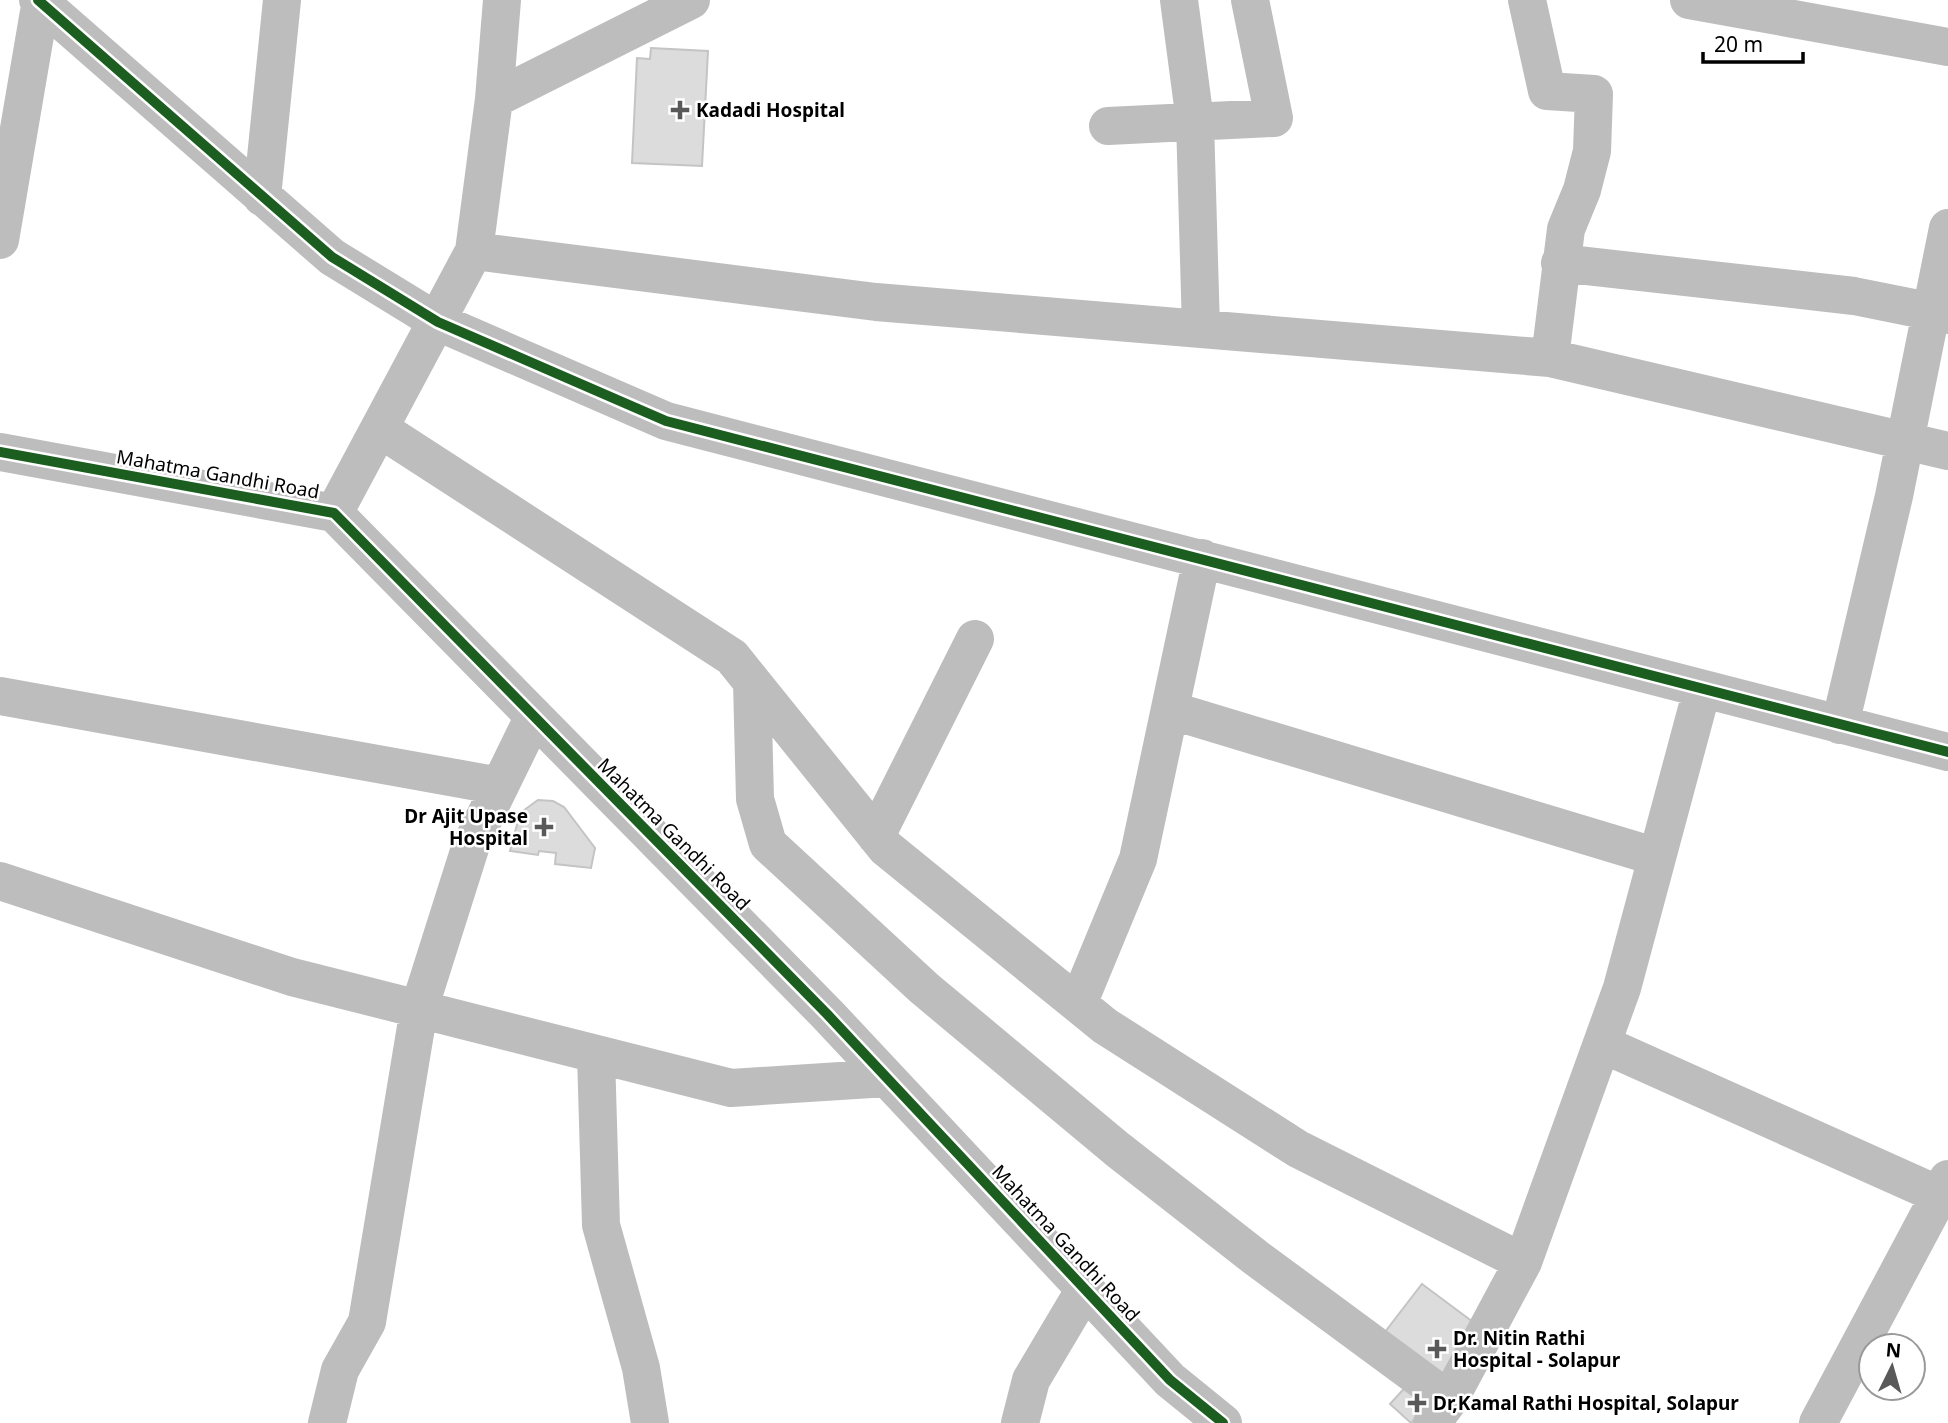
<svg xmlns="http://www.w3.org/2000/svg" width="1948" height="1423" font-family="'Noto Sans',sans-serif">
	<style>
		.building { fill: #dcdcdc; stroke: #c4c4c4; stroke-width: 2 }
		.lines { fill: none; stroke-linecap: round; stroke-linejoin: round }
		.minor { stroke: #bdbdbd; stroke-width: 38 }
		.cycleway-casing { stroke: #fff; stroke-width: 15 }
		.cycleway { stroke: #1b5e20; stroke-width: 10 }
		.poi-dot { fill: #595959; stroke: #fff; stroke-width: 2.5 }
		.labels { text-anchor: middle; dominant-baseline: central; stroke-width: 5; stroke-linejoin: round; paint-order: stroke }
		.poi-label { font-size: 19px; font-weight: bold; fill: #000; stroke: #fff; text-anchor: start }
		.street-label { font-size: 19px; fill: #000; stroke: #fff }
	</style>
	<rect width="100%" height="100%" fill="#fff"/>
	<!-- building -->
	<path class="building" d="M651 48 708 51 702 166 632 163 637 58 650 59Z
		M538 800 553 801 564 807 595 848 591 868 555 864 556 853 539 851 538 855 510 851 520 813Z
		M1422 1284 1481 1328 1438 1386 1378 1341Z
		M1412 1380 1433 1399 1411 1423 1390 1404Z"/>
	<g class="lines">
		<!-- minor -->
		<path class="minor" d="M38 0 332 257 438 322 666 421 1948 752
			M1179 0 1195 121 1201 329
			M1527 0 1547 91 1594 94 1592 151 1582 190 1566 229 1550 358
			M1689 0 1948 47
			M494 99 691 0
			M1108 126 1274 118 1250 0
			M262 197 282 0
			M0 240 41 0
			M474 251 876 302 1550 358 1948 451
			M1560 263 1854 296 1948 315
			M380 429 732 657 886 848 1105 1026 1298 1149 1523 1262
			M0 452 334 513 827 1014 1170 1380 1223 1423
			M334 513 474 251 494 99 502 0
			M752 682 755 799 768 844 924 988 1117 1149 1255 1257 1449 1400
			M0 696 500 786
			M1170 710 1657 857
			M1840 725 1894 496 1948 228
			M876 836 975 639
			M0 881 292 977 731 1088 887 1078
			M1078 1004 1138 859 1202 558
			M1602 1044 1948 1199
			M596 1055 601 1225 641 1368 650 1423
			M327 1423 340 1370 367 1322 419 1009 471 845 534 716
			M1020 1423 1031 1380 1085 1289
			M1432 1423 1449 1400 1523 1262 1622 988 1702 690
			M1818 1423 1948 1179"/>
		<!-- cycleway casing -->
		<g class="cycleway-casing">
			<path id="cycleway" d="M38 0 332 257 438 322 666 421 1948 752
				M0 452 334 513 827 1014 1170 1380 1223 1423"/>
		</g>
		<!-- cycleway -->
		<use href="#cycleway" class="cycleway"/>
	</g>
	<!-- markers -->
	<g class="poi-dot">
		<path d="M676.5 99.5h7v7h7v7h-7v7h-7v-7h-7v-7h7z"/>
		<path d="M540.5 816.5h7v7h7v7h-7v7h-7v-7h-7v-7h7z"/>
		<path d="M1433.5 1338.5h7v7h7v7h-7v7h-7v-7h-7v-7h7z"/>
		<path d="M1413.5 1392.5h7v7h7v7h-7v7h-7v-7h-7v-7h7z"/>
	</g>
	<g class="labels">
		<!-- poi labels -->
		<g class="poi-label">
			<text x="696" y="110">Kadadi Hospital</text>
			<text x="528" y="816" text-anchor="end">Dr Ajit Upase<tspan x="528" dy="22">Hospital</tspan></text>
			<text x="1453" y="1338">Dr. Nitin Rathi<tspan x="1453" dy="22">Hospital - Solapur</tspan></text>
			<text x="1433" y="1403">Dr,Kamal Rathi Hospital, Solapur</text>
		</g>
		<!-- street labels -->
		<g class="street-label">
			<text transform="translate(218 474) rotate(10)">Mahatma Gandhi Road</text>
			<text transform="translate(674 834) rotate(45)">Mahatma Gandhi Road</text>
			<text transform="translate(1066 1243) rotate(47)">Mahatma Gandhi Road</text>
		</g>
	</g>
	<!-- north arrow -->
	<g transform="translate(1892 1367) rotate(5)"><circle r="33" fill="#ffffff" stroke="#999999" stroke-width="2"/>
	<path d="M0-5L12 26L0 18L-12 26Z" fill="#595959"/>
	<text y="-10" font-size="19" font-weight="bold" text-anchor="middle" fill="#000000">N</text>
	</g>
	<!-- scale -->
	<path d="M1703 52v10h100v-10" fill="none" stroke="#000000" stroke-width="3.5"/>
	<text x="1714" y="52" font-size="21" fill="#000000" stroke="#ffffff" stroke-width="5" paint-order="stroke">20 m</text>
</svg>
